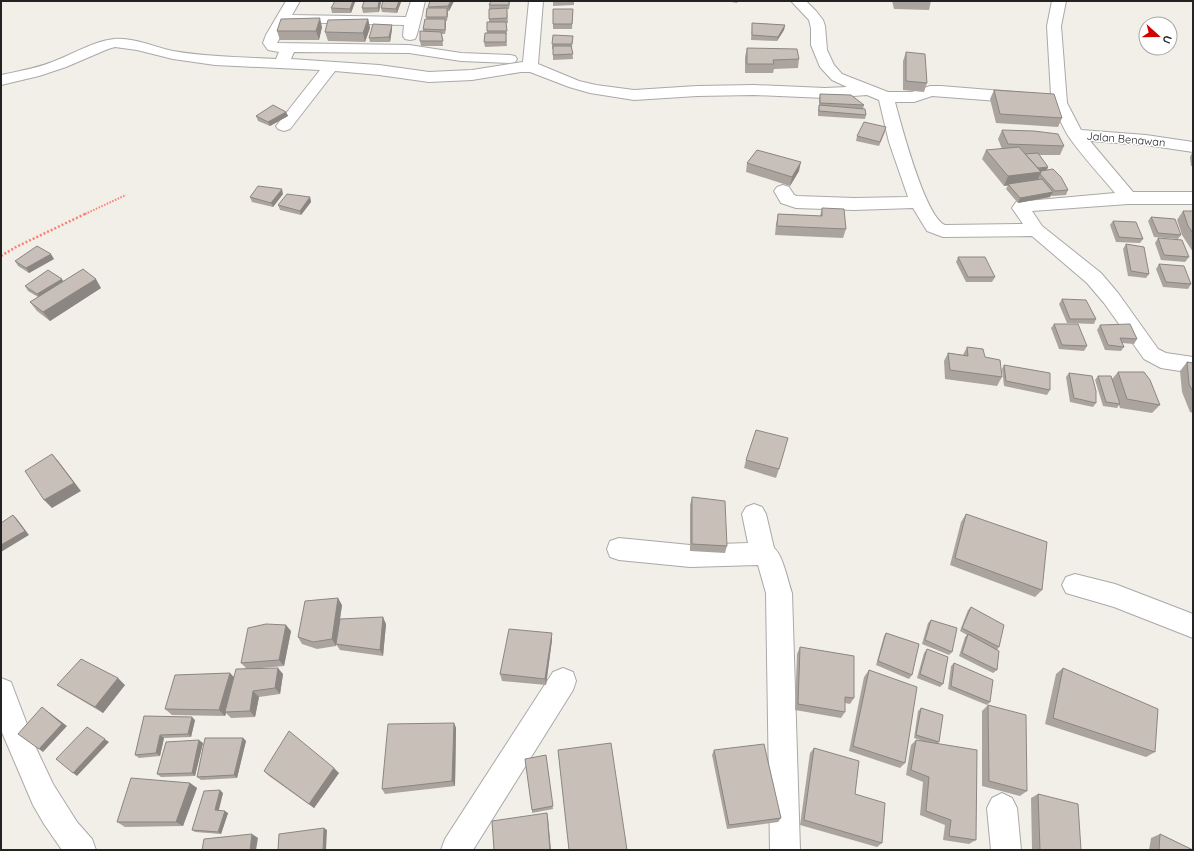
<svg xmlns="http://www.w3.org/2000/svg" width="1194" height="851" font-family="Quicksand,sans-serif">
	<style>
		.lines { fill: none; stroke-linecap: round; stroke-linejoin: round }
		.minor-casing { stroke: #a9a9a9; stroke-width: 2 }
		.path-far1 { stroke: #fa8072; stroke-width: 2; stroke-dasharray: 1.5 1.5; stroke-linecap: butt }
		.path { stroke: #fa8072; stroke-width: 2.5; stroke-dasharray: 2 2; stroke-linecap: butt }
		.minor { fill: #fff; fill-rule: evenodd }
		.wall { fill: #aba49e }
		.shaded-wall { fill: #8b8681 }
		.building { fill: #c7bfb8; stroke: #8b8681 }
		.labels { text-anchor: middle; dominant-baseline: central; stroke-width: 3; stroke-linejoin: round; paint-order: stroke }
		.far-street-label { font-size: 11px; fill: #222; stroke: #fff }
	</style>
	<rect width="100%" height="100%" fill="#f2efe9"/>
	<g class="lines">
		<!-- minor casing -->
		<g class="minor-casing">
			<path id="minor" d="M286 1H300L292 15 406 17 411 1H425C423 9 418 35 415 39L410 40 405 39 403 36 404 25 288 22 277 43 409 45 461 53 510 55 515 56 517 59 515 62 510 63 461 61 409 53 294 52 291 59 379 65 429 72 472 70 523 62 529 1H543L538 64 579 81 596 85 634 90 697 86 754 85 825 88 847 87 832 80 820 67 811 45V28L809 20 791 1H806L816 11 823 20 825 26 827 50 834 65 842 74 888 92H912L930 86H941L1051 95 1047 26 1052 1H1066L1061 26 1067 103 1081 130 1146 135 1193 142V152L1146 145 1090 141 1133 192H1193V204H1128L1032 211 1042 226 1101 273 1118 293 1158 349 1166 353 1193 357V373L1161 368 1144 359 1104 303 1087 283 1032 236 943 237 927 231 913 208 854 210 796 208 781 203 774 191 777 187 783 185 789 187 794 195 797 196 854 198 908 197 889 142 879 100 867 95 825 98 754 95 697 96 634 100 590 93 569 87 530 72H521L472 80 429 82 379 75 335 71 290 129 284 131 278 129 276 126 320 70 215 65 173 59 137 50 115 47 108 49 66 67 39 76 1 85V75C20 71 39 68 57 60 75 53 94 41 114 39 133 37 154 47 173 51 207 57 242 57 276 59L279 52 268 50 263 43 266 35ZM932 96 1051 105C1055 108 1064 130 1069 137 1083 157 1100 175 1115 193L1016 202 1012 208 1023 224 945 225C925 217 901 124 895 102H914Z
				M754 504 762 507 766 514 774 548C783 555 788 582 792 593L800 850H770L766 593 758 565 690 567 619 560 610 557 607 549 610 541 619 538 690 545 748 543 742 514 746 507Z
				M1075 574 1115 584 1193 614V638L1114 607 1066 593 1062 585 1066 577Z
				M563 668 573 672 576 681 573 690 473 850H441L445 839 553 672Z
				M1 678 11 682 36 748 53 784 77 822 92 839 96 850H62L44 824 33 805 1 730Z
				M1002 793 1012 798 1017 808 1021 850H991L987 808 992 798Z"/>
		</g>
		<!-- path-far1 -->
		<path class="path-far1" d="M85 214 126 195"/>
		<!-- path -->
		<path class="path" d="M1 256 16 247 87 213"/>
		<!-- minor -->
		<use href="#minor" class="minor"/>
	</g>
	<!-- wall -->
	<path class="wall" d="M430 1H454L449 11H447V21H446L445 34H442L443 46H421L420 41 423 32V29L427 19 426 17Z
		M491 1H510L509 9H507L508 23H506L507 35H506L507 46 485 47 484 42 487 33V22H489V5Z
		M553 1H574V5L553 6Z
		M725 1H738L737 3Z
		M892 1H931L929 10 894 9Z
		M355 2 351 13H332L331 8Z
		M381 2 379 12 363 13 362 8Z
		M401 2 397 13 382 12 381 8Z
		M553 9 573 13 572 29H553Z
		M368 19 370 28 365 42 328 41 325 32Z
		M752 23 785 25 784 30 777 41 751 40Z
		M392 25V29L390 42H370L369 38Z
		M322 27 319 40H280L277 31Z
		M573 36 572 48 573 59 553 60V49H552V44Z
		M747 48 799 59 798 68 774 69 773 73H745V57Z
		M906 52 927 83 924 92 903 90V61Z
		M994 90 1062 118 1058 127 996 123 990 99Z
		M820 94 864 105 863 109 866 115 865 119 818 116V110L819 105V99Z
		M286 112 288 116 270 126 258 121 256 116Z
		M1002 130 1064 146 1060 155H1039L1048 167 1047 170 1068 190 1066 195 1052 196 1051 195 1050 197 1018 203 1006 189 1008 185 1004 186 982 159 986 150 1002 149 998 139Z
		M885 132 879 146 856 141 857 136Z
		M1192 153H1193V166H1191L1190 157Z
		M747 163 799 171 790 186 746 172Z
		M283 194 273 207 252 202 250 197Z
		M310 197 311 202 301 215 280 210 278 205Z
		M822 208 846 229 843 238 775 235 776 224 778 214 820 216Z
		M1183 211H1193V252L1182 235 1177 220Z
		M1151 217 1181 235 1178 239 1154 237 1148 221Z
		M1113 221 1143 239 1140 243 1116 242 1110 225Z
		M1158 238 1189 257 1185 262 1161 260 1155 243Z
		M1126 244 1149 274 1146 278 1128 276 1123 249Z
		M958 257 995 277 992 282H966L956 262Z
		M54 259 29 273 18 266 15 261Z
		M1159 264 1191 284 1188 289 1163 287 1156 269Z
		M63 281 101 288 50 321 37 311 30 302 38 297 28 291 25 286Z
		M1062 299 1096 319 1094 324 1067 323 1059 304Z
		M1054 324 1087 346 1084 351 1059 349 1051 328Z
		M1100 325 1137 339 1134 344 1122 343 1124 347 1121 351 1105 350 1097 330Z
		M967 347 985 357 1002 377 997 386 945 379 944 361 948 353 963 355Z
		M1187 362 1193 363V413L1190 412 1182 392 1180 371Z
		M1004 365 1050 390 1047 395 1004 386 1002 369Z
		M1118 372 1160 405 1152 413 1120 408 1119 405 1117 408 1103 406 1095 380 1098 376 1112 379Z
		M1069 373 1096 403 1093 407 1070 402 1066 377Z
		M746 460 779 469 776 478 744 468Z
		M692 497 727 546 725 553 690 551V505Z
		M966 514 1042 590 1035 597 950 565 961 522Z
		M342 605 338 633 386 624 383 656 340 650 336 644V646L317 649 302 644 298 637Z
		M971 607 999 647 997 650V670L993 673 959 656 965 637 967 635 960 631 968 610Z
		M931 620 952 652 949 655 922 644 928 623Z
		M291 631 284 666 262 668 283 674 280 694 259 697 255 717 231 718 226 713 225 716 172 715 165 709 234 677 246 668 241 663Z
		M552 633V640L546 685 502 681 500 674Z
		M886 633 912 675 909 679 876 665 884 636Z
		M800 647 854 698 850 704 845 703V712L841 718 795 710 797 654Z
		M927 649 943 684 940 687 917 678 924 653Z
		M954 663 990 702 987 705 948 689 951 666Z
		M1063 668 1155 752 1146 757 1045 724 1056 674Z
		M869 670 905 763 900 768 849 751 864 677Z
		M57 685H125L103 713 66 691Z
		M988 705 1027 791 1020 796 982 786V711Z
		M921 708 939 742 938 743 976 840 969 844 943 840 945 825 920 815 923 782 906 775 911 745 916 740 923 741 914 738 918 711Z
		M144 716 195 720 191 737 164 738 160 756 139 758 135 755Z
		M454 723 456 728 455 786 385 794 382 789Z
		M243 738 246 741 237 778 201 780 197 777Z
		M203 743 195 776 161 777 157 774Z
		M814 748 855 794 882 843 877 847 800 825 810 753Z
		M714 750 781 818 778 822 727 829 712 755Z
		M546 755 553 809 532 813V810Z
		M264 771 339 773 314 808 269 776Z
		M190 783 197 788 183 826 125 827 117 822Z
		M223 793 219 810 228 813 221 834 195 832 192 830Z
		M1038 794 1081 850H1032L1031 798Z
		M1160 834 1193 850H1149L1151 838Z"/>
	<!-- shaded-wall -->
	<path class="shaded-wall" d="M353 1H355V2L351 13 350 9Z
		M379 1H381V2L379 12 378 8Z
		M399 1H401V2L397 13 396 9Z
		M451 1H454L449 11 448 6Z
		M447 8 448 13 447 21Z
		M320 18 322 27 319 40 316 31Z
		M368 19 370 28 365 42 363 33Z
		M445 19 446 24 445 34Z
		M392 25V29L390 42 389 37Z
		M785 25 784 30 777 41 778 37Z
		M286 112 288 116 270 126 268 122Z
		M801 162 799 171 790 186 792 177Z
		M1048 167 1046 171 1041 172 1037 181 1004 186 1008 176 1036 169Z
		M282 189 283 194 273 207 271 203Z
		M1053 192 1050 197 1018 203 1020 198Z
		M310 197 311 202 301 215 300 211Z
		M51 254 54 259 29 273 26 268Z
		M62 279 65 284 40 298 37 294Z
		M96 279 101 288 50 321 43 312Z
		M52 454 59 462 81 491 52 508 44 500Z
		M13 515 17 519 29 535 1 552V545Z
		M338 598 342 605 336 646 332 639Z
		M383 617 386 624 383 656 380 650Z
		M286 625 291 631 284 666 279 660Z
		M552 633V640L546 685 545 679Z
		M278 668 283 674 280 694 275 688Z
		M230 673 236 679 225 712 226 713 225 716 219 710Z
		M118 678 125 685 103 713 95 707Z
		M253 691 259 697 255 717 250 711Z
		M42 707 67 726 43 752 39 749Z
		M192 717 195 720 191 737 188 734Z
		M454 723 456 728 455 786 452 781Z
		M87 727 109 742 77 776 73 773Z
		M160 735 164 738 160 756 156 753Z
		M243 738 246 741 237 778 234 775Z
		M199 740 203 743 195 776 192 773Z
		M334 768 339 773 314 808 309 804Z
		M190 783 197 788 183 826 176 822Z
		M220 790 223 793 218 812 215 810Z
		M225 811 228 813 221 834 218 832Z
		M547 813 548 818 551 850H550Z
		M324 828 327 830 326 850H323Z
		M252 834 258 838 256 850H250Z"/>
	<!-- building -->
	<path class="building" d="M335 1H353L350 9 331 8Z
		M364 1H379L378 8H362Z
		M383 1H399L396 9 381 8Z
		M430 1H451L448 6 428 7Z
		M491 1H509V5H489Z
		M427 8H447V17H426Z
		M507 8V18L489 19V9Z
		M553 9H573L572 24H553Z
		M320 18 316 31H277L281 19Z
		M368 19 363 33 325 32 328 20Z
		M425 19H445V30L423 29Z
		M487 22H506L507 31H487Z
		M752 23 785 25 778 37 752 35Z
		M373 24 392 25 389 37 369 38Z
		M420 31 441 32 443 41H420Z
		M485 33H506V42H484Z
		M553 35 573 36 572 44H552Z
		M553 46H571L573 54 553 55Z
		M747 48 797 49 799 59 773 60 774 64H747Z
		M906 52 925 54 927 83 906 81Z
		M994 90 1054 94 1062 118 1000 114Z
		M820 94 851 95 864 105 820 103Z
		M273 105 286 112 268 122 256 116Z
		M819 105 865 109 866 115 819 111Z
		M864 122 886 127 880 142 857 136Z
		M1002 130 1034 131 1058 134 1064 146 1008 144Z
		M1019 147 1041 172 1008 176 986 150Z
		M757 150 801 162 792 177 747 163Z
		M1038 153 1048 167 1038 168 1025 154Z
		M1053 169 1061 177 1068 190 1055 191 1040 174 1041 172V171Z
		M1042 179 1053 192 1020 198 1008 184Z
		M258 186 282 189 271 203 250 197Z
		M287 194 310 197 300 211 278 205Z
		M822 208 844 209 846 229 777 226 778 214 822 216Z
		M1183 211H1193V233L1188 226Z
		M1151 217 1175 219 1181 235 1158 233Z
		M1113 221 1136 222 1143 239 1119 237Z
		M1158 238 1182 240 1189 257 1164 255Z
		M1126 244 1144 247 1149 274 1131 271Z
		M37 246 51 254 26 268 15 261Z
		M958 257H985L995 277H968Z
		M1159 264 1184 266 1191 284 1166 282Z
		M83 269 96 279 43 312 30 302Z
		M48 270 62 279 37 294 25 286Z
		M1062 299 1086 300 1096 319H1070Z
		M1054 324H1078L1087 346 1062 345Z
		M1130 324 1137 339 1120 338 1124 347 1108 345 1100 325Z
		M967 347 983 349 985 357 1000 360 1002 377 950 370 948 353 968 356Z
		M1187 362 1193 363V392L1189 384Z
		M1004 365 1050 373V390L1006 381Z
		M1118 372H1144L1150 380 1160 405 1127 399Z
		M1069 373 1092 376 1096 391V403L1074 398Z
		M1098 376H1111L1120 404 1106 402Z
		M756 430 788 438 779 469 746 460Z
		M52 454 74 483 44 500 25 471Z
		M692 497 725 501 727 546 692 544Z
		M966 514 1047 542 1042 590 955 558Z
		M13 515 25 531 1 545V523Z
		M338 598 332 639 313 642 298 637 305 601Z
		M971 607 1004 625 999 647 962 628Z
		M383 617 380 650 336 644 340 619Z
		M931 620 957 628 952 652 925 640Z
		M266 624 286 625 279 660 241 663 248 628Z
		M509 629 552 633 545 679 500 674Z
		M886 633 919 644 912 675 878 661Z
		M968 634 999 651 997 670 962 653Z
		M800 647 854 656V698L845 697V712L798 704Z
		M927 649 948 657 943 684 920 674Z
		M81 659 118 678 95 707 57 685Z
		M954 663 993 680 990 702 951 686Z
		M278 668 275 688 253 691 250 711 225 712 236 669Z
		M1063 668 1158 709 1155 752 1053 718Z
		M869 670 917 687 905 763 853 746Z
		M230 673 219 710 165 709 175 675Z
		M988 705 1026 715 1027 791 989 781Z
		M42 707 62 724 39 749 18 734Z
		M921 708 943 715 939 742 916 735Z
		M144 716 192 717 188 734 160 735 156 753 135 755Z
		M454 723 452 781 382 789 388 724Z
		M87 727 105 739 73 773 56 759Z
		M289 731 334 768 309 804 264 771Z
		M205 738H243L234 775 197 777Z
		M199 740 192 773 157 774 166 742Z
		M916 740 977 750 976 840 949 836 951 820 926 811 929 777 911 770Z
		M611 743 627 850H569L558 750Z
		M764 744 781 818 729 825 714 750Z
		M814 748 859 761 855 794 885 803 882 843 804 820Z
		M546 755 553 806 532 810 525 759Z
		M131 778 190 783 176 822H117Z
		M220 790 215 810 225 811 218 832 192 830 204 791Z
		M1038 794 1078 804 1081 850H1040Z
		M547 813 550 850H494L492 821Z
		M324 828 323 850H278L279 834Z
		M252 834 250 850H202L204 839Z
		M1160 834 1193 850H1159Z"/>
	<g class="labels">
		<!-- far-street labels -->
		<g class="far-street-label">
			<text transform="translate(1126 139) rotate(5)">Jalan Benawan</text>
		</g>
	</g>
	<!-- border -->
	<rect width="1194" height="851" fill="none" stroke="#222222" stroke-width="4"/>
	<!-- north arrow -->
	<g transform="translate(1158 36) rotate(111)"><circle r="19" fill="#ffffff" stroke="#a7a7a7"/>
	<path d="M0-3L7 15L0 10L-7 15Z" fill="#d40000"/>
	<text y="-6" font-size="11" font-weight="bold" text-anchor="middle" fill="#222222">U</text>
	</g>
</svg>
